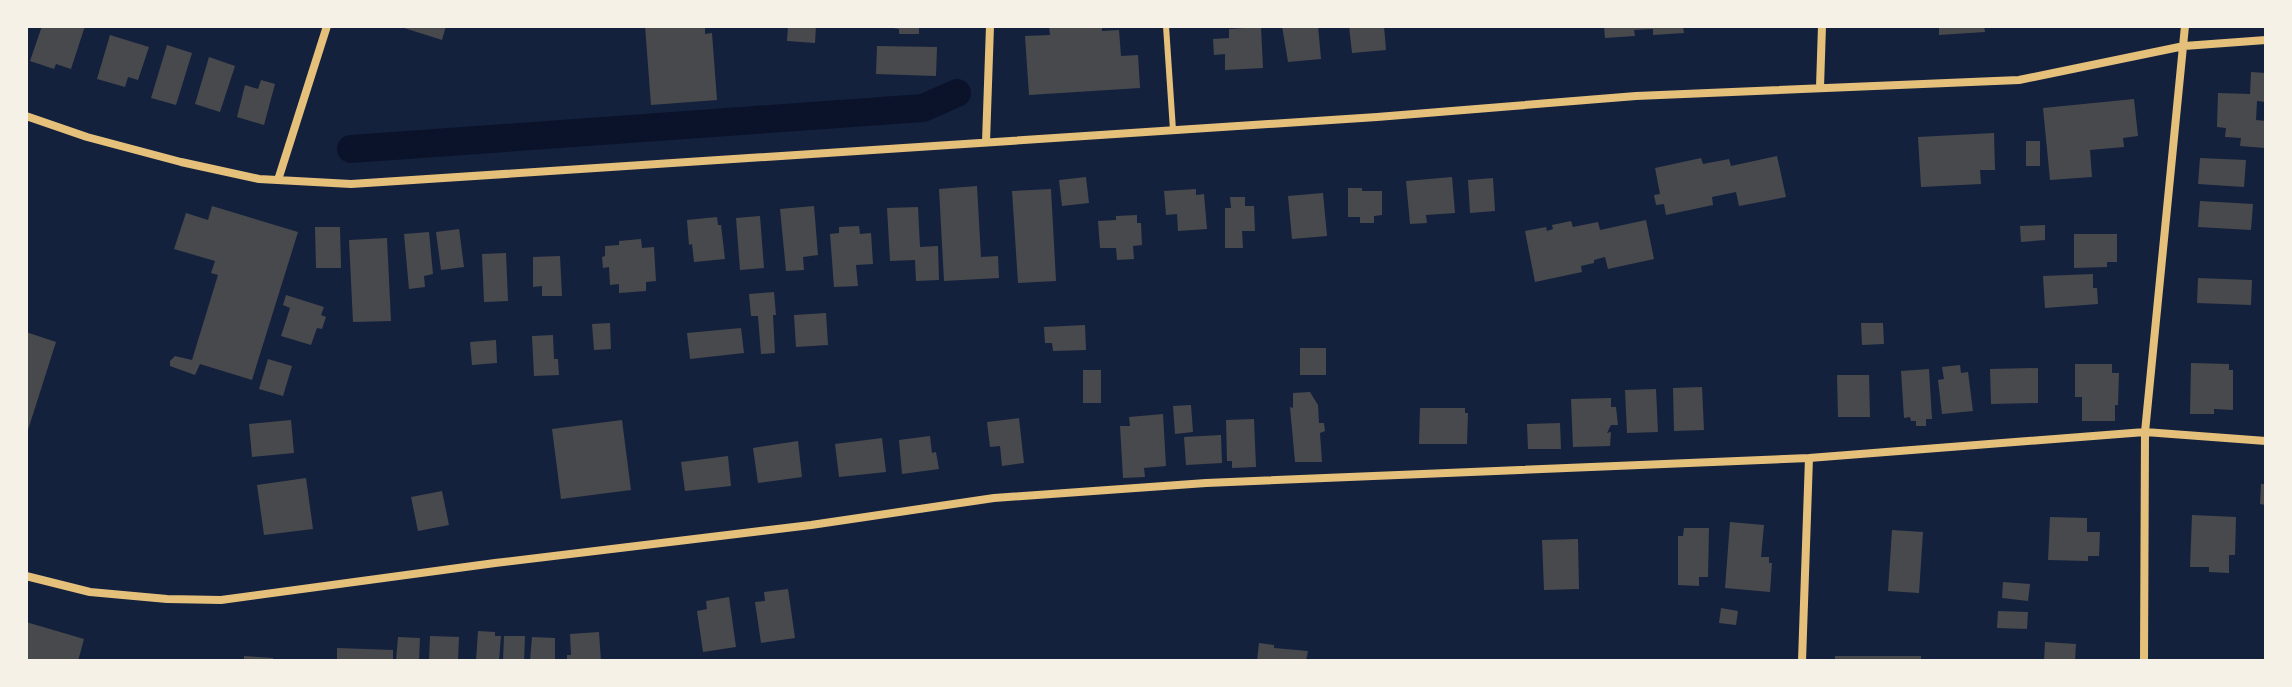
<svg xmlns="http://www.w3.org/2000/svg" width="2292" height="687" font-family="Poppins,sans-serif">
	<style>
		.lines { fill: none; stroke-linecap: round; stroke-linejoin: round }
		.canal { stroke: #0b132b; stroke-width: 28 }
		.building { fill: #48494c }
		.service { stroke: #e5c07b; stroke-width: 6 }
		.minor { stroke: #e5c07b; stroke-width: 8 }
	</style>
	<rect width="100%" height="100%" fill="#14213d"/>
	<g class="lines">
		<!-- canal -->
		<path class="canal" d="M351 149 923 108 957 93"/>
	</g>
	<!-- building -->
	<path class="building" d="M42 26H85L71 69 56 64 54 69 30 61Z
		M398 26H446L442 40Z
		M645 26H705V34L712 33 717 100 651 105Z
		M788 26H816L815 43 787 41Z
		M893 26H919V34H899V29L893 28Z
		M1049 26H1102V31L1119 30 1121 56 1138 55 1140 88 1029 95 1025 36 1050 35Z
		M1282 26H1318L1321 59 1288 62Z
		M1349 26H1384L1386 50 1352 53Z
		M1604 26H1683L1684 33 1653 35V29L1634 30 1635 36 1605 38Z
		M1939 26H1984L1985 32 1939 35Z
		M1261 27 1263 68 1225 70V54L1214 55 1213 39 1229 38V29Z
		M110 35 149 47 138 80 128 77 125 87 97 79Z
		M167 45 192 53 176 105 151 98Z
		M877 46 937 47 936 76 876 74Z
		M209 57 235 66 220 112 195 104Z
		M2251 72 2266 73V102L2257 101 2256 120 2266 121 2265 148 2240 146 2241 138 2225 137 2226 128 2217 127 2218 93 2250 94Z
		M261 80 275 84 264 125 237 117 245 85 258 89Z
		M2134 99 2138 136 2123 138 2124 147 2090 150 2092 177 2050 180 2043 108Z
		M1994 133 1995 170H1980L1981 184 1921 187 1918 137Z
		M2026 141H2040V166H2026Z
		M1777 156 1786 197 1739 206 1736 192 1712 197 1713 205 1666 215 1664 204 1656 205 1654 195 1660 194 1655 168 1701 158 1703 164 1729 159 1731 166Z
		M2200 158 2246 160 2244 187 2198 184Z
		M1086 177 1089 203 1062 206 1059 180Z
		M1452 177 1455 213 1426 215 1427 223 1410 224 1406 181Z
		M1493 178 1495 211 1470 213 1468 180Z
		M977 186 981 257 998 256 999 278 944 281 939 189Z
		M1348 188H1362V191H1382V215L1374 216V223H1360V217H1348Z
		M1051 189 1056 281 1018 283 1012 191Z
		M1196 189V195L1204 194 1207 229 1178 231 1177 214 1166 215 1164 191Z
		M1323 193 1327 236 1292 239 1288 196Z
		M1230 197H1245V206H1254L1255 231H1242L1243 248H1225V208H1231Z
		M2200 201 2253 204 2251 230 2198 227Z
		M212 206 298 232 252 380 200 364 195 375 170 366V361L175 356 192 360 218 275 211 273 215 261 174 249 186 213 208 220Z
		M814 206 818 255 803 257 804 270 786 271 780 209Z
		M918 207 920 247 938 246 939 280 916 281 915 260 890 261 887 208Z
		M1137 215V223H1141L1142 245 1133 246 1134 259 1117 260 1116 248H1100L1098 221 1116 220V216Z
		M760 216 764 268 740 270 736 218Z
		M717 217 718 225H721L725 259 694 262 692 244 689 245 687 220Z
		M1646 220 1654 259 1608 269 1605 257 1594 260V263L1581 266 1582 272 1535 282 1525 231 1546 227 1547 231 1553 229 1552 225 1571 221 1573 227 1598 222 1600 230Z
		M2045 225V240L2021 242 2020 226Z
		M859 226 860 234 871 233 873 264 856 265 858 286 834 287 830 234 839 233V227Z
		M315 227H340L341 268H316Z
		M459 229 464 267 441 270 436 232Z
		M429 232 433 274 424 276 425 287 409 289 404 234Z
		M2074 234H2117V262H2107V267L2074 268Z
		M387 238 391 321 353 322 349 240Z
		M641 239 642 248 654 247 656 281 646 282V291L619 293V284L610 285 609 267 603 268 602 257 605 256V246L619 245V241Z
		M506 253 508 301 484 302 482 254Z
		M560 256 562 296H542V286L533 287V257Z
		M2093 274V288H2097L2098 304 2045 308 2043 276Z
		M2198 278 2252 280 2251 305 2197 303Z
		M774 292 776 315H773L775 353 761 354 758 316H751L749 294Z
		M286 295 324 307 321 315 326 317 322 329 317 328 311 345 281 336 290 308 283 305Z
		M826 313 828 345 796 347 794 315Z
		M610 323 611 349 594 350 592 324Z
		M1861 323H1883L1884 344 1862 345Z
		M1085 325 1086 350 1053 351 1052 343H1045L1044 327Z
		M741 328 744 353 690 359 687 333Z
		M26 332 56 342 27 433H26Z
		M553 335 554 359H558L559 375 534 376 532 336Z
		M496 340 497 363 472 365 470 342Z
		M1300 348H1326V375H1300Z
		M268 359 292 366 283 396 259 389Z
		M2191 363 2229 364V370H2233V410L2214 409V414H2190Z
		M2075 364H2112V373H2119L2118 405H2115V421H2082V397H2075Z
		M1960 365 1961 373 1968 372 1973 411 1942 414 1938 380 1944 379 1942 367Z
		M2038 368V403L1991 404 1990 369Z
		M1929 369 1932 419H1926V426H1916V421H1911L1910 417 1904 418 1901 371Z
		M1083 370H1101V403H1083Z
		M1837 375H1869L1870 417H1838Z
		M1702 387 1704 430 1674 431 1673 388Z
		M1656 389 1658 432 1627 433 1625 390Z
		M1310 392 1318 405 1319 423H1324L1325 431 1320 433 1322 462H1295L1290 407 1293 408V393Z
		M1611 398V407H1616L1618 425H1611L1607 433 1611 432 1610 446 1573 447 1571 399Z
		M1191 405 1193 432 1175 434 1173 406Z
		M1420 408H1465V413H1468L1467 444H1419Z
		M1163 414 1166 466 1144 468 1145 477 1123 478 1120 426H1130L1129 417Z
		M1019 418 1024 463 1002 466 1000 446 990 447 987 422Z
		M1254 419 1256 467 1232 468V461H1227L1226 420Z
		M291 420 294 453 252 457 249 424Z
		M622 420 631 490 561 499 552 429Z
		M1560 423 1561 449H1528L1527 424Z
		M1221 435 1222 463 1186 465 1184 437Z
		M930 436 932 453 936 452 939 469 902 474 899 440Z
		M882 438 886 472 839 477 835 444Z
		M798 441 802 477 758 483 753 448Z
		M728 456 731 486 685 491 681 462Z
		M306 478 313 529 264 535 257 485Z
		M2261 484H2266V505L2260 504Z
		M442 491 449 525 418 531 411 497Z
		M2192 515 2236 517 2235 555H2229V573L2209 572V567H2190Z
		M2050 517 2087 518V532H2100L2099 556H2088V561L2048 560Z
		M1730 522 1764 525 1761 557H1769V563H1772L1770 592 1725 588Z
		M1684 528H1709L1708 577H1699V586L1678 585V536H1683Z
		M1892 530 1923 532 1919 593 1888 591Z
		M1578 539 1579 589 1544 590 1542 540Z
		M2003 582 2030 584 2028 601 2002 598Z
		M788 589 795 638 761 643 755 602 765 601 764 592Z
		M729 597 736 647 703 652 697 611 707 609 706 601Z
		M1721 608 1738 611 1736 625 1719 623Z
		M1998 611 2028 612 2027 629 1997 628Z
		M26 622 84 639 78 661 26 660Z
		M478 631 495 632V636H501L499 661H476Z
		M599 632 601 661H567V655H571L570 634Z
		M430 636 459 637 458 661H429Z
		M504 636H525L524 661H503Z
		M398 637 420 638 419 661H396Z
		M532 637 555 638V661H530Z
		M2045 642 2076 644 2075 661H2044Z
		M1259 643 1274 645V648L1308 651 1306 661H1257Z
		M337 648 393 650V661H337Z
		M244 656 273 658V661H244Z
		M1835 656H1921V661H1835Z"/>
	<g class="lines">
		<!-- service -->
		<path class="service" d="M1166 26 1173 130"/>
		<!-- minor -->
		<path class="minor" d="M1820 87 1822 26
			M26 116 87 137 181 162 259 179 351 184 1377 117 1636 96 2019 80 2184 46 2266 40
			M986 142 990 26
			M278 180 327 26
			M26 576 90 592 167 599 221 600 495 563 811 525 994 498 1206 483 1809 458 2145 432 2266 441
			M1802 661 1809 458
			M2144 661 2145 432 2185 26"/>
	</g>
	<!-- border -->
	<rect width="2292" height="687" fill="none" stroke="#f6f1e7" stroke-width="56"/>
</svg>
